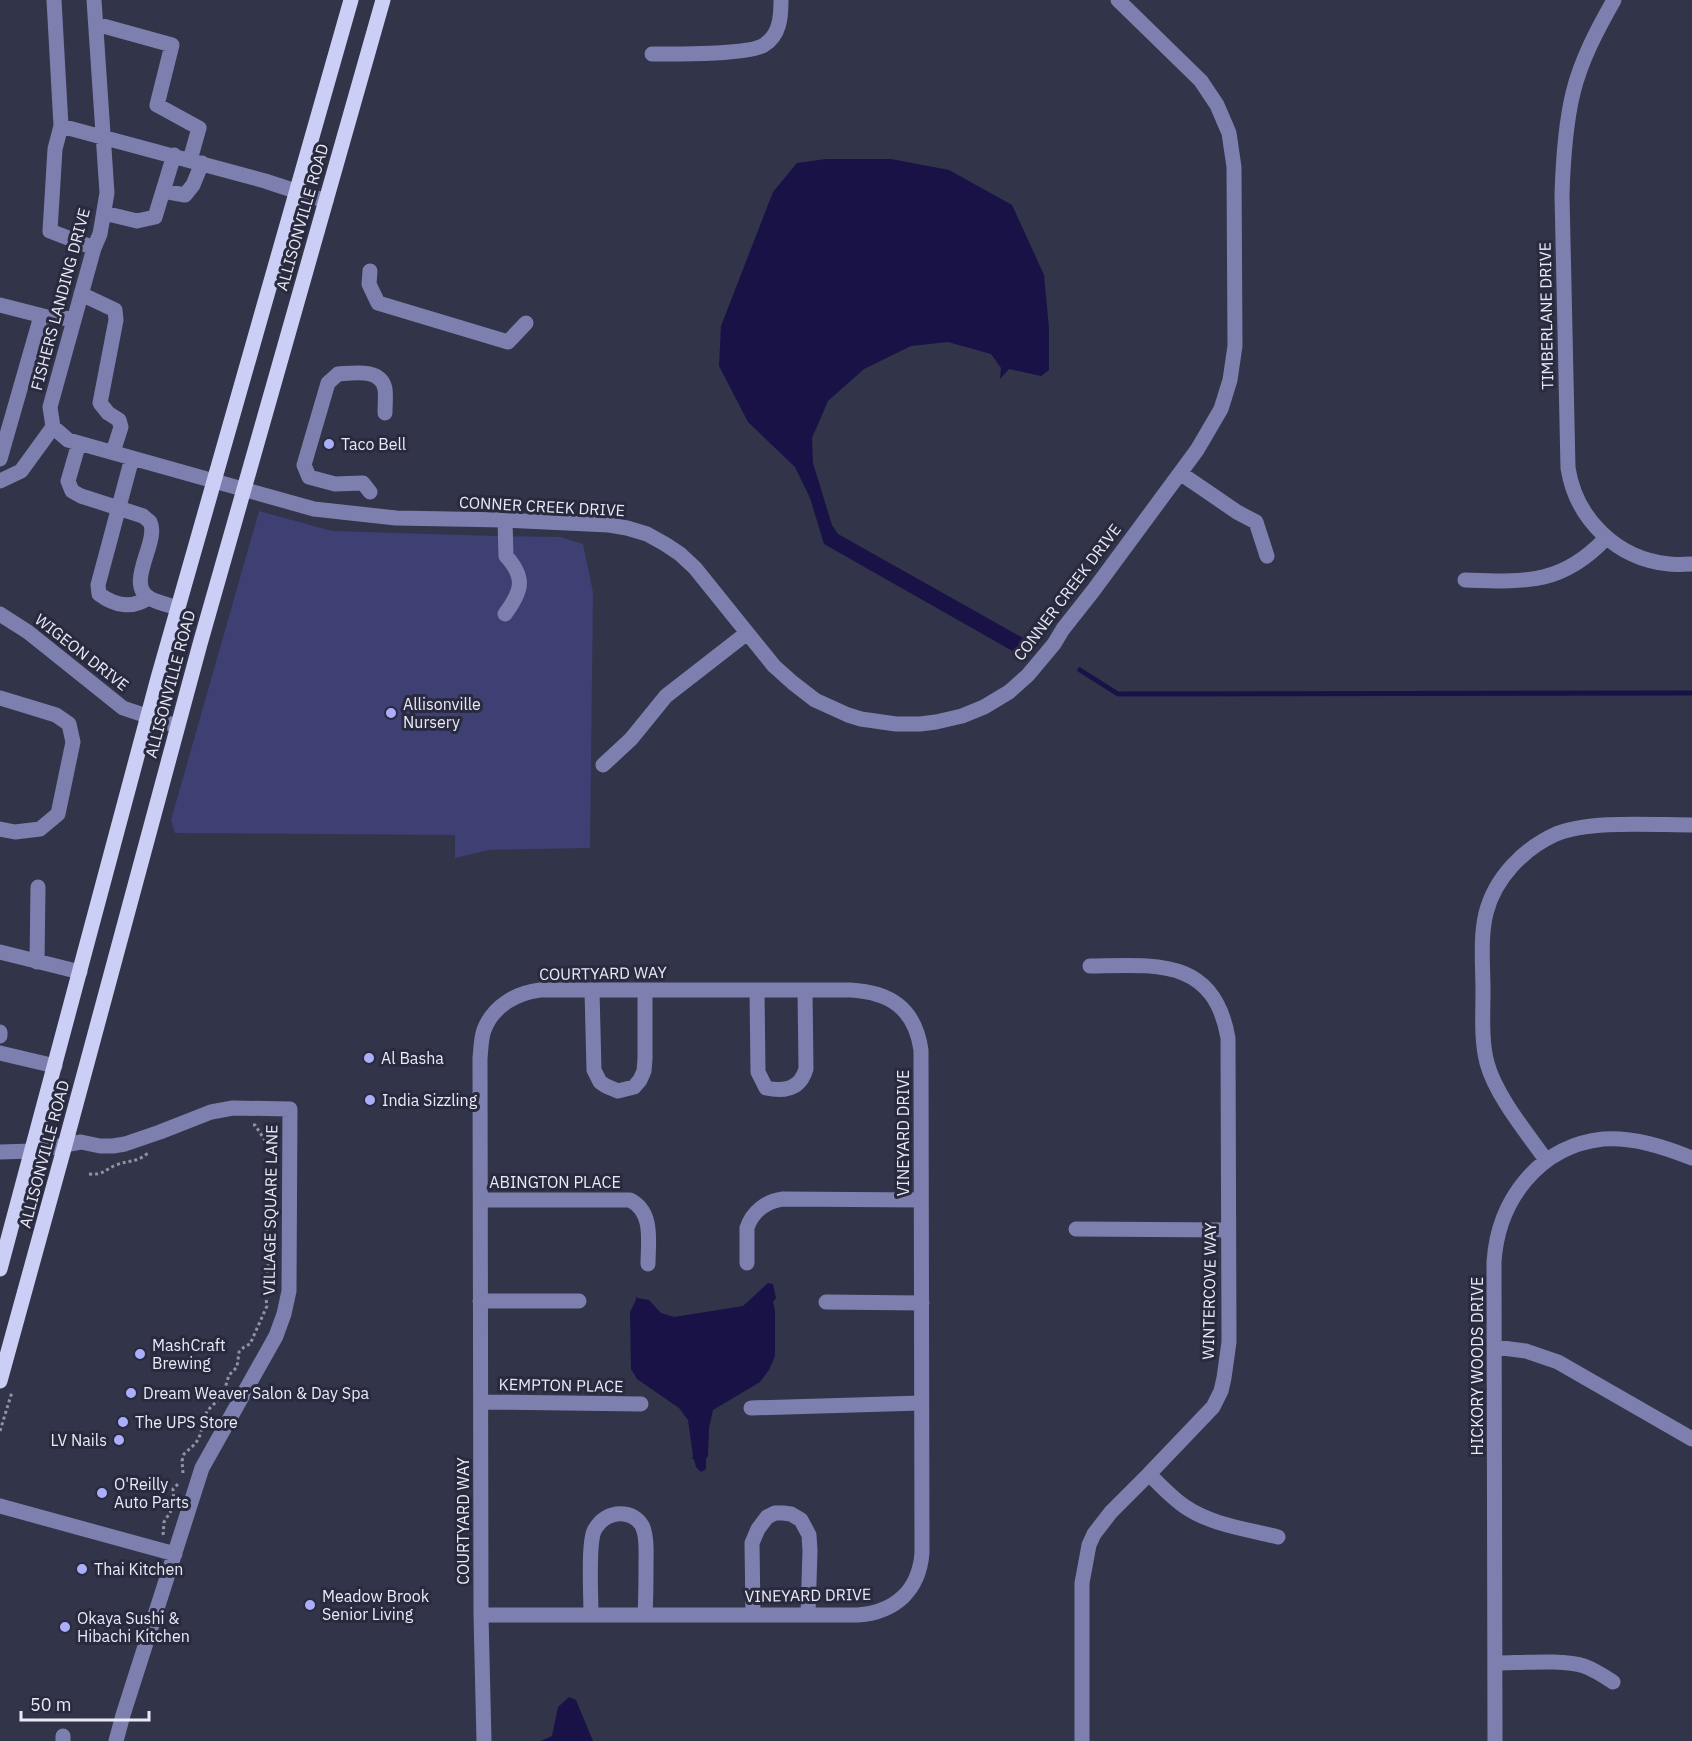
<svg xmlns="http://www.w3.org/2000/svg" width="1692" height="1741" font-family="'IBM Plex Sans',sans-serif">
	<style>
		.green { fill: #3e3f72 }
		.water { fill: #181247 }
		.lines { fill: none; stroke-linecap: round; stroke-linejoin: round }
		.stream { stroke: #181247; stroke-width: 5 }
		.path { stroke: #9193a4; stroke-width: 3; stroke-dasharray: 3 3; stroke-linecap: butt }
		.minor { stroke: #7d80ae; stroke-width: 15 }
		.major { stroke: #cccff5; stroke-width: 15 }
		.poi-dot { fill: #abaffb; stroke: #292a3e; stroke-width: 2 }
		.labels { text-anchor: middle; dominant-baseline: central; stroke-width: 6; stroke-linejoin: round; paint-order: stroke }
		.street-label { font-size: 16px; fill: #e9eaf8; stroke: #292a3e }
		.poi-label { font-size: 16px; fill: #e9eaf8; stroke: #292a3e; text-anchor: start }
	</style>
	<rect width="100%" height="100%" fill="#323449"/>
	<!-- green -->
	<path class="green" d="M259 511 332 531 498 536 560 537 583 544 593 592 590 848 489 850 455 858V835L175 833 171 820Z"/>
	<!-- water -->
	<path class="water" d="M826 159H891L949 170 1012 205 1044 275 1049 328V370L1041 376 1009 369 1000 379 1001 368 991 354 948 342 911 346 864 369 828 401 812 438 813 463 832 525 838 534 1023 638 1016 653 824 544 810 498 795 467 748 422 719 366 721 326 773 192 797 163Z
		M768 1283 773 1284 776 1298 773 1302 775 1311V1356L769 1370 760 1382 713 1410 709 1428 708 1456 706 1459V1469L701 1472 696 1467 694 1459H692L693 1456 688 1420 679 1408 637 1379 631 1369 630 1312 636 1300V1296L637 1298 649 1300 661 1313 674 1317 743 1306Z
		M569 1697 576 1700 593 1741H541L552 1736 558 1707Z"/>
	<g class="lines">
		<!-- stream -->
		<path class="stream" d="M1080 670 1118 694 1692 693"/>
		<!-- path -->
		<path class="path" d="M253 1125H255L273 1153
			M89 1174C104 1175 104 1170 116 1165 129 1160 136 1163 148 1153
			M0 1431 12 1392
			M183 1473 182 1461 184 1454 196 1443 200 1435 207 1411 223 1395 229 1375 237 1367 239 1352 244 1347 250 1344 267 1306 265 1291 270 1251 267 1235 266 1216 268 1190 273 1181
			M174 1503 173 1489 180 1482
			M163 1535 164 1522 171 1511"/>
		<!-- minor -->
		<path class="minor" d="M54 0 61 126 55 149 50 231 94 248
			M94 0 107 193 100 234 94 248 50 407 53 427 68 440 314 509 396 518 505 520 609 525 627 528 647 534 665 544 680 554 695 568 774 666 793 683 815 700 848 715 861 719 896 724H920L936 722 962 716 984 707 1009 692 1028 675 1054 644 1063 629 1093 591 1197 450 1221 409 1230 380 1235 346 1234 167 1229 133 1217 105 1201 81 1118 0
			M1614 0C1597 30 1581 60 1573 93 1565 126 1563 162 1562 195L1568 468C1576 519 1617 559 1669 564 1676 565 1684 564 1692 564
			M96 24 172 45 157 105 199 128 190 160
			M652 54C673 54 749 55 764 45 780 35 781 17 781 0
			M61 126 265 181 326 201
			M163 191 185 195 193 185 202 163
			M104 213 137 221 155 217 174 155
			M370 271 369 284 378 303 508 342 526 323
			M81 294 115 310 116 320 100 403 108 413 119 420 121 427 113 452
			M0 305 47 317 74 319
			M79 443 68 481 72 491 81 496 143 516C145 518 148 520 150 522 160 542 123 585 151 599 159 603 169 605 178 608
			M132 458 98 585 99 594C115 606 132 609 148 598
			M0 459 41 316
			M1180 473 1237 512 1256 522 1267 556
			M0 481 21 471 53 427
			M370 492 363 483 335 484 309 477 304 465 328 383 338 374C354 373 381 368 385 389 386 396 385 405 385 413
			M505 520 506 556C526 578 522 591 505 614
			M1465 580C1525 582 1562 585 1606 538
			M0 614 28 632 123 708 177 726
			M0 698 56 715 69 724 73 742 58 814 40 829 15 832 0 829
			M603 765 631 739 666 696 747 633
			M0 952 80 972
			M37 962 38 887
			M592 990 594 1070 600 1082 606 1086 618 1091 634 1087 640 1080 644 1071 645 1059V990
			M757 990 758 1072 766 1088C785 1092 800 1089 806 1069L805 990
			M0 1032V1036
			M0 1053 55 1066
			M0 1152 32 1151 81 1142 100 1146H113L125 1144 160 1132 211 1112 233 1108 290 1109 289 1291 284 1314 276 1336 202 1468 123 1715 116 1741
			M1546 1160C1527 1133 1496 1096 1487 1063 1481 1040 1483 1015 1483 991 1483 966 1480 938 1486 913 1495 878 1523 849 1556 834 1590 820 1654 825 1692 825
			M481 1200H630C654 1212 648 1242 648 1264
			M1076 1229 1228 1230
			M747 1263V1228C752 1212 766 1201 783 1199L921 1200
			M480 1301H579
			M826 1302 922 1303
			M1495 1347 1526 1351 1558 1362 1692 1439
			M481 1402 641 1404
			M751 1408 921 1403
			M1149 1474C1160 1485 1171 1497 1184 1506 1211 1525 1247 1529 1278 1537
			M0 1506 175 1554
			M753 1614 752 1543 758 1529 767 1517 775 1513H783L791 1514 801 1520 809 1535 810 1551 808 1614
			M481 1615H858C896 1612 919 1590 922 1553L921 1050C915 1009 891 992 850 990H540C516 993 493 1006 484 1030 481 1038 481 1049 480 1058L481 1615 484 1741
			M591 1615C591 1597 588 1545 594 1531 600 1519 612 1512 624 1514 634 1515 642 1522 644 1531 647 1541 646 1553 646 1563 646 1580 646 1597 645 1615
			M1496 1663C1518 1663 1565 1659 1584 1666 1595 1670 1604 1676 1613 1682
			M63 1736V1741
			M1082 1741V1583L1089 1545 1094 1534 1111 1512 1149 1474 1213 1407 1221 1391 1224 1378 1229 1342 1228 1038C1214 957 1155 965 1090 966
			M1495 1741 1494 1262C1498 1200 1539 1146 1603 1139 1634 1137 1664 1147 1692 1158"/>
		<!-- major -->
		<path class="major" d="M0 1269 158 678 351 0
			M0 1381 65 1145 200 644 383 0"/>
	</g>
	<!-- markers -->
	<g class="poi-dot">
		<circle cx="329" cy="444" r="6"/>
		<circle cx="391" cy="713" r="6"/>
		<circle cx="369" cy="1058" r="6"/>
		<circle cx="370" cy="1100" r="6"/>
		<circle cx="140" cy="1354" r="6"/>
		<circle cx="131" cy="1393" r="6"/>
		<circle cx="123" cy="1422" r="6"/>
		<circle cx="119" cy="1440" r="6"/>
		<circle cx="102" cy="1493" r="6"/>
		<circle cx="82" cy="1569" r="6"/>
		<circle cx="310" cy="1605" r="6"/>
		<circle cx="65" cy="1627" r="6"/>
	</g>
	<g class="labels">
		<!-- street labels -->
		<g class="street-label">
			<text transform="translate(302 217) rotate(-74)">ALLISONVILLE ROAD</text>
			<text transform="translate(60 299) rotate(-75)">FISHERS LANDING DRIVE</text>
			<text transform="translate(1546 316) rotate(-91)">TIMBERLANE DRIVE</text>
			<text transform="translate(542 506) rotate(3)">CONNER CREEK DRIVE</text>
			<text transform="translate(1067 592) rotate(-53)">CONNER CREEK DRIVE</text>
			<text transform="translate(82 652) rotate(38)">WIGEON DRIVE</text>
			<text transform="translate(170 684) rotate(-75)">ALLISONVILLE ROAD</text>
			<text transform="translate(603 973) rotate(-1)">COURTYARD WAY</text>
			<text transform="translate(903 1133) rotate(-90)">VINEYARD DRIVE</text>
			<text transform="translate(44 1154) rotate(-75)">ALLISONVILLE ROAD</text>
			<text x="555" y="1182">ABINGTON PLACE</text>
			<text transform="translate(270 1210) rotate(-89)">VILLAGE SQUARE LANE</text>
			<text transform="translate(1209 1291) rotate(-89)">WINTERCOVE WAY</text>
			<text transform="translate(1477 1366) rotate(-90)">HICKORY WOODS DRIVE</text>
			<text transform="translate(561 1385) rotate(1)">KEMPTON PLACE</text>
			<text transform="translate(463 1521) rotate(-90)">COURTYARD WAY</text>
			<text transform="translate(808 1595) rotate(-1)">VINEYARD DRIVE</text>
		</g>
		<!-- poi labels -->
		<g class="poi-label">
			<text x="341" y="444">Taco Bell</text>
			<text x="403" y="704">Allisonville<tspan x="403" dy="18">Nursery</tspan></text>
			<text x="381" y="1058">Al Basha</text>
			<text x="382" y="1100">India Sizzling</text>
			<text x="152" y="1345">MashCraft<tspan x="152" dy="18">Brewing</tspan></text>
			<text x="143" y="1393">Dream Weaver Salon &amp; Day Spa</text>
			<text x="135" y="1422">The UPS Store</text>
			<text x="107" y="1440" text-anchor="end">LV Nails</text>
			<text x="114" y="1484">O'Reilly<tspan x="114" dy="18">Auto Parts</tspan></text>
			<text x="94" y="1569">Thai Kitchen</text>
			<text x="322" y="1596">Meadow Brook<tspan x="322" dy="18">Senior Living</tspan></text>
			<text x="77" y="1618">Okaya Sushi &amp;<tspan x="77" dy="18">Hibachi Kitchen</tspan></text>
		</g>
	</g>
	<!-- scale -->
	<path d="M21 1711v9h128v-9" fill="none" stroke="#e9eaf8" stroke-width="3"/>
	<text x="30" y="1711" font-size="18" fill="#e9eaf8" stroke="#292a3e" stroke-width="4.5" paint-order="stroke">50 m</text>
</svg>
